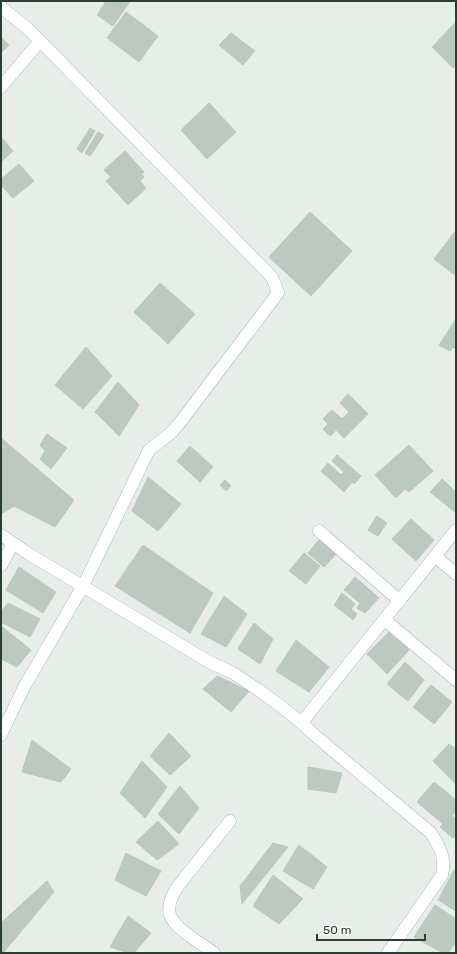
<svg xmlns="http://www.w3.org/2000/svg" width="457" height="954" font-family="Rubik,sans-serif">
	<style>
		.building { fill: #bcc9c2; stroke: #b9c7c0 }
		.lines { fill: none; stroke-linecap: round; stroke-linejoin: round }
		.street-casing { stroke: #aab6b0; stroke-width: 13 }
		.street { stroke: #fff; stroke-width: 12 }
	</style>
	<rect width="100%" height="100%" fill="#e7eeea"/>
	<!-- building -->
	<path class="building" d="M106 1H126L129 3 113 26 97 15Z
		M126 12 158 36 139 62 107 38Z
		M456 22V66L453 68 432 47Z
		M231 33 255 51 243 65 219 45Z
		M1 37 9 45 1 53Z
		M209 103 236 132 207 159 181 130Z
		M90 128 95 131 82 153 77 149Z
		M98 132 104 135 90 156 85 153Z
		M1 137 13 151 1 162Z
		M125 151 144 172 141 174 144 177 140 181 146 188 128 205 106 181 111 177 104 170Z
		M19 164 34 181 13 198 1 185V179Z
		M310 212 352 251 311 296 269 257Z
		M456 230V276L434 259Z
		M160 283 195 314 168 344 134 312Z
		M456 319V349L453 347 450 351 439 345Z
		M86 347 112 376 83 409 55 385Z
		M118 382 139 405 119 436 95 412Z
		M348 394 368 414 344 438 336 430 330 436 323 429 328 424 323 419 332 410 342 419 349 412 340 403Z
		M47 434 67 448 51 469 40 459 45 451 40 445Z
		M1 438 74 500 55 527 14 506 1 514Z
		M409 445 433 471 409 492 405 489 396 498 375 475Z
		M190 446 213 467 200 482 177 461Z
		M337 455 361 476 354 484 352 482 344 492 321 471 328 463 341 475 344 472 332 461Z
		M148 477 181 504 158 531 132 511Z
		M442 479 456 492V513L430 492Z
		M225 480 231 486 226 491 220 485Z
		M377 516 387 523 378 536 368 530Z
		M411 519 434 540 416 561 392 539Z
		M319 540 336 554 324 567 308 553Z
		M143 545 213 593 190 633 115 586Z
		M304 553 320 566 306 584 289 571Z
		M19 567 56 592 43 613 6 590Z
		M355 577 379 598 365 613 357 608 360 603 344 590Z
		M342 593 355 604 351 609 357 614 353 620 334 605Z
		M224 596 247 614 226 647 201 634Z
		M8 603 40 619 30 637 1 622V612Z
		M254 623 273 639 260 664 238 649Z
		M1 626 31 650 17 667 1 659Z
		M389 632 409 650 387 674 367 654Z
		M296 640 329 667 309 692 276 671Z
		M405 662 424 680 408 701 387 684Z
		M217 676 249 691 231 712 203 689Z
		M431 685 452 702 434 724 413 707Z
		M169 733 191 756 170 775 150 756Z
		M32 740 71 769 61 782 22 772Z
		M449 744 456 749V784L433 761Z
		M142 761 167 787 145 818 120 793Z
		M308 767 342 773 336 793 308 789Z
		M434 782 456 800V811L452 816 456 819V834L453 838 440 827 443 824 417 802Z
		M180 786 199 808 179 834 158 814Z
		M158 821 179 844 157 860 136 842Z
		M273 843 288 847 242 904 240 886Z
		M299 845 327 867 313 889 283 871Z
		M126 853 161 871 146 896 115 880Z
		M454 870 456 872V911L438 900Z
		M273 875 303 899 279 924 253 906Z
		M47 881 54 892 3 953H1V923Z
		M435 905 456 919V942L448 953H443L414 937Z
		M128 916 151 933 134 953H129L110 947Z"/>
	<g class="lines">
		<!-- street casing -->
		<g class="street-casing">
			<path id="street" d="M1 7 27 28 40 41 271 276 275 284 278 293 182 420 172 432 149 450 83 586 23 689 1 735
				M1 87 40 41
				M319 531 400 601
				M1 535 29 554 211 663C230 670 241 678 257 689 279 704 299 720 318 738L431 833C440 848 446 857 442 875L388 953
				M435 556 456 574
				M1 566 13 543
				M385 620 456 680
				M302 722 456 530
				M214 953C202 944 175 929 170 915 167 904 173 894 178 886L230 821"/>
		</g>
		<!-- street -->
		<use href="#street" class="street"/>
	</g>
	<!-- border -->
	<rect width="457" height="954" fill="none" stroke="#273f35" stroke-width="4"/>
	<!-- scale -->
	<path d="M317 934v6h108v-6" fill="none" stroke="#273f35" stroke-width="2"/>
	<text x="323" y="934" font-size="12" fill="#273f35" stroke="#f7fbf8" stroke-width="3" paint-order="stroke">50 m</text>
</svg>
